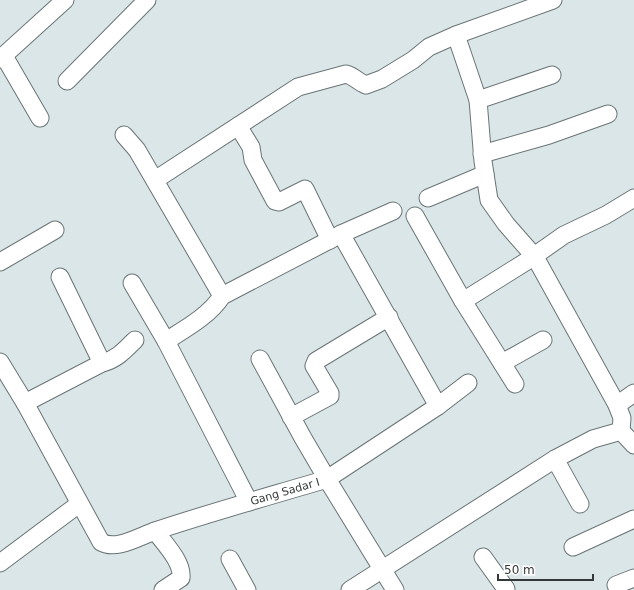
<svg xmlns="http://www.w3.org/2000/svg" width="634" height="590" font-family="'DejaVu Sans',sans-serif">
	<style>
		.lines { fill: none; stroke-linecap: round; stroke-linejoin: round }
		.minor-casing { stroke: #6a7475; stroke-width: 19 }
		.minor { stroke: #fff; stroke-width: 17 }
		.labels { text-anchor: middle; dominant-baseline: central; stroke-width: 3.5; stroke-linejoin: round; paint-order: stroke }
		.street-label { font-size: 11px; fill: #343839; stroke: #fff }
	</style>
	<rect width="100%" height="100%" fill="#dbe6e8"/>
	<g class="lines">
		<!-- minor casing -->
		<g class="minor-casing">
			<g id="minor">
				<path d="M456 35 478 100 483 161 489 200 506 224 535 257 617 405 622 418 621 431"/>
				<path d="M4 56 40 118"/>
				<path d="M0 59 65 0"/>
				<path d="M67 81 147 0"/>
				<path d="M478 100 552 75"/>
				<path d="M238 126 251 147 253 160 275 201 279 202 305 189 330 240"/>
				<path d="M124 135 137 150 222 296"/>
				<path d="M482 154 549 135 608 114"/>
				<path d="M155 180 298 87 346 74C354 76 358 82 366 85L382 79 413 60 429 47 456 35 553 0"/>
				<path d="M428 198 485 174"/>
				<path d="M415 216 463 301 515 384"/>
				<path d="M341 234 438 406"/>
				<path d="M0 262 55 230"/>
				<path d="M132 283 166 341"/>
				<path d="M463 301 527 261 564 235 606 215 634 198"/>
				<path d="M260 359 303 438 327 479 438 406 468 383"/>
				<path id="s1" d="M0 362 25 403 101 542C116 551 140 536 155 531 212 512 270 496 327 479L395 590"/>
				<path d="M102 363C116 360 125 350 135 340"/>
				<path d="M502 363 543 340"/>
				<path d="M25 403 102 363 60 277"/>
				<path d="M617 405 634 393"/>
				<path d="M291 417 330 396V393L314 366 316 361 389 317"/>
				<path d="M555 459 580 504"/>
				<path d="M249 502 166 341C185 329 209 316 222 296L341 234 393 211"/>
				<path d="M155 531C164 543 183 562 181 578L163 590"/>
				<path d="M573 547 634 519"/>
				<path d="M483 557 506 589"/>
				<path d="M230 559 247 590"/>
				<path d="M0 563 79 504"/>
				<path d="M616 585 634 578"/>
				<path d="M350 590 555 459 593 439 621 431 634 445"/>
			</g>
		</g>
		<!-- minor -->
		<use href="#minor" class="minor"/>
	</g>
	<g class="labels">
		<!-- street labels -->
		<g class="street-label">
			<text stroke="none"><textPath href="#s1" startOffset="399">Gang Sadar I</textPath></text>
		</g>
	</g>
	<!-- scale -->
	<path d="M498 574v6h95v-6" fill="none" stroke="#343839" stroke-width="2"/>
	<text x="504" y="574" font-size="12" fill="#343839" stroke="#ffffff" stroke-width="3" paint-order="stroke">50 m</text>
</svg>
